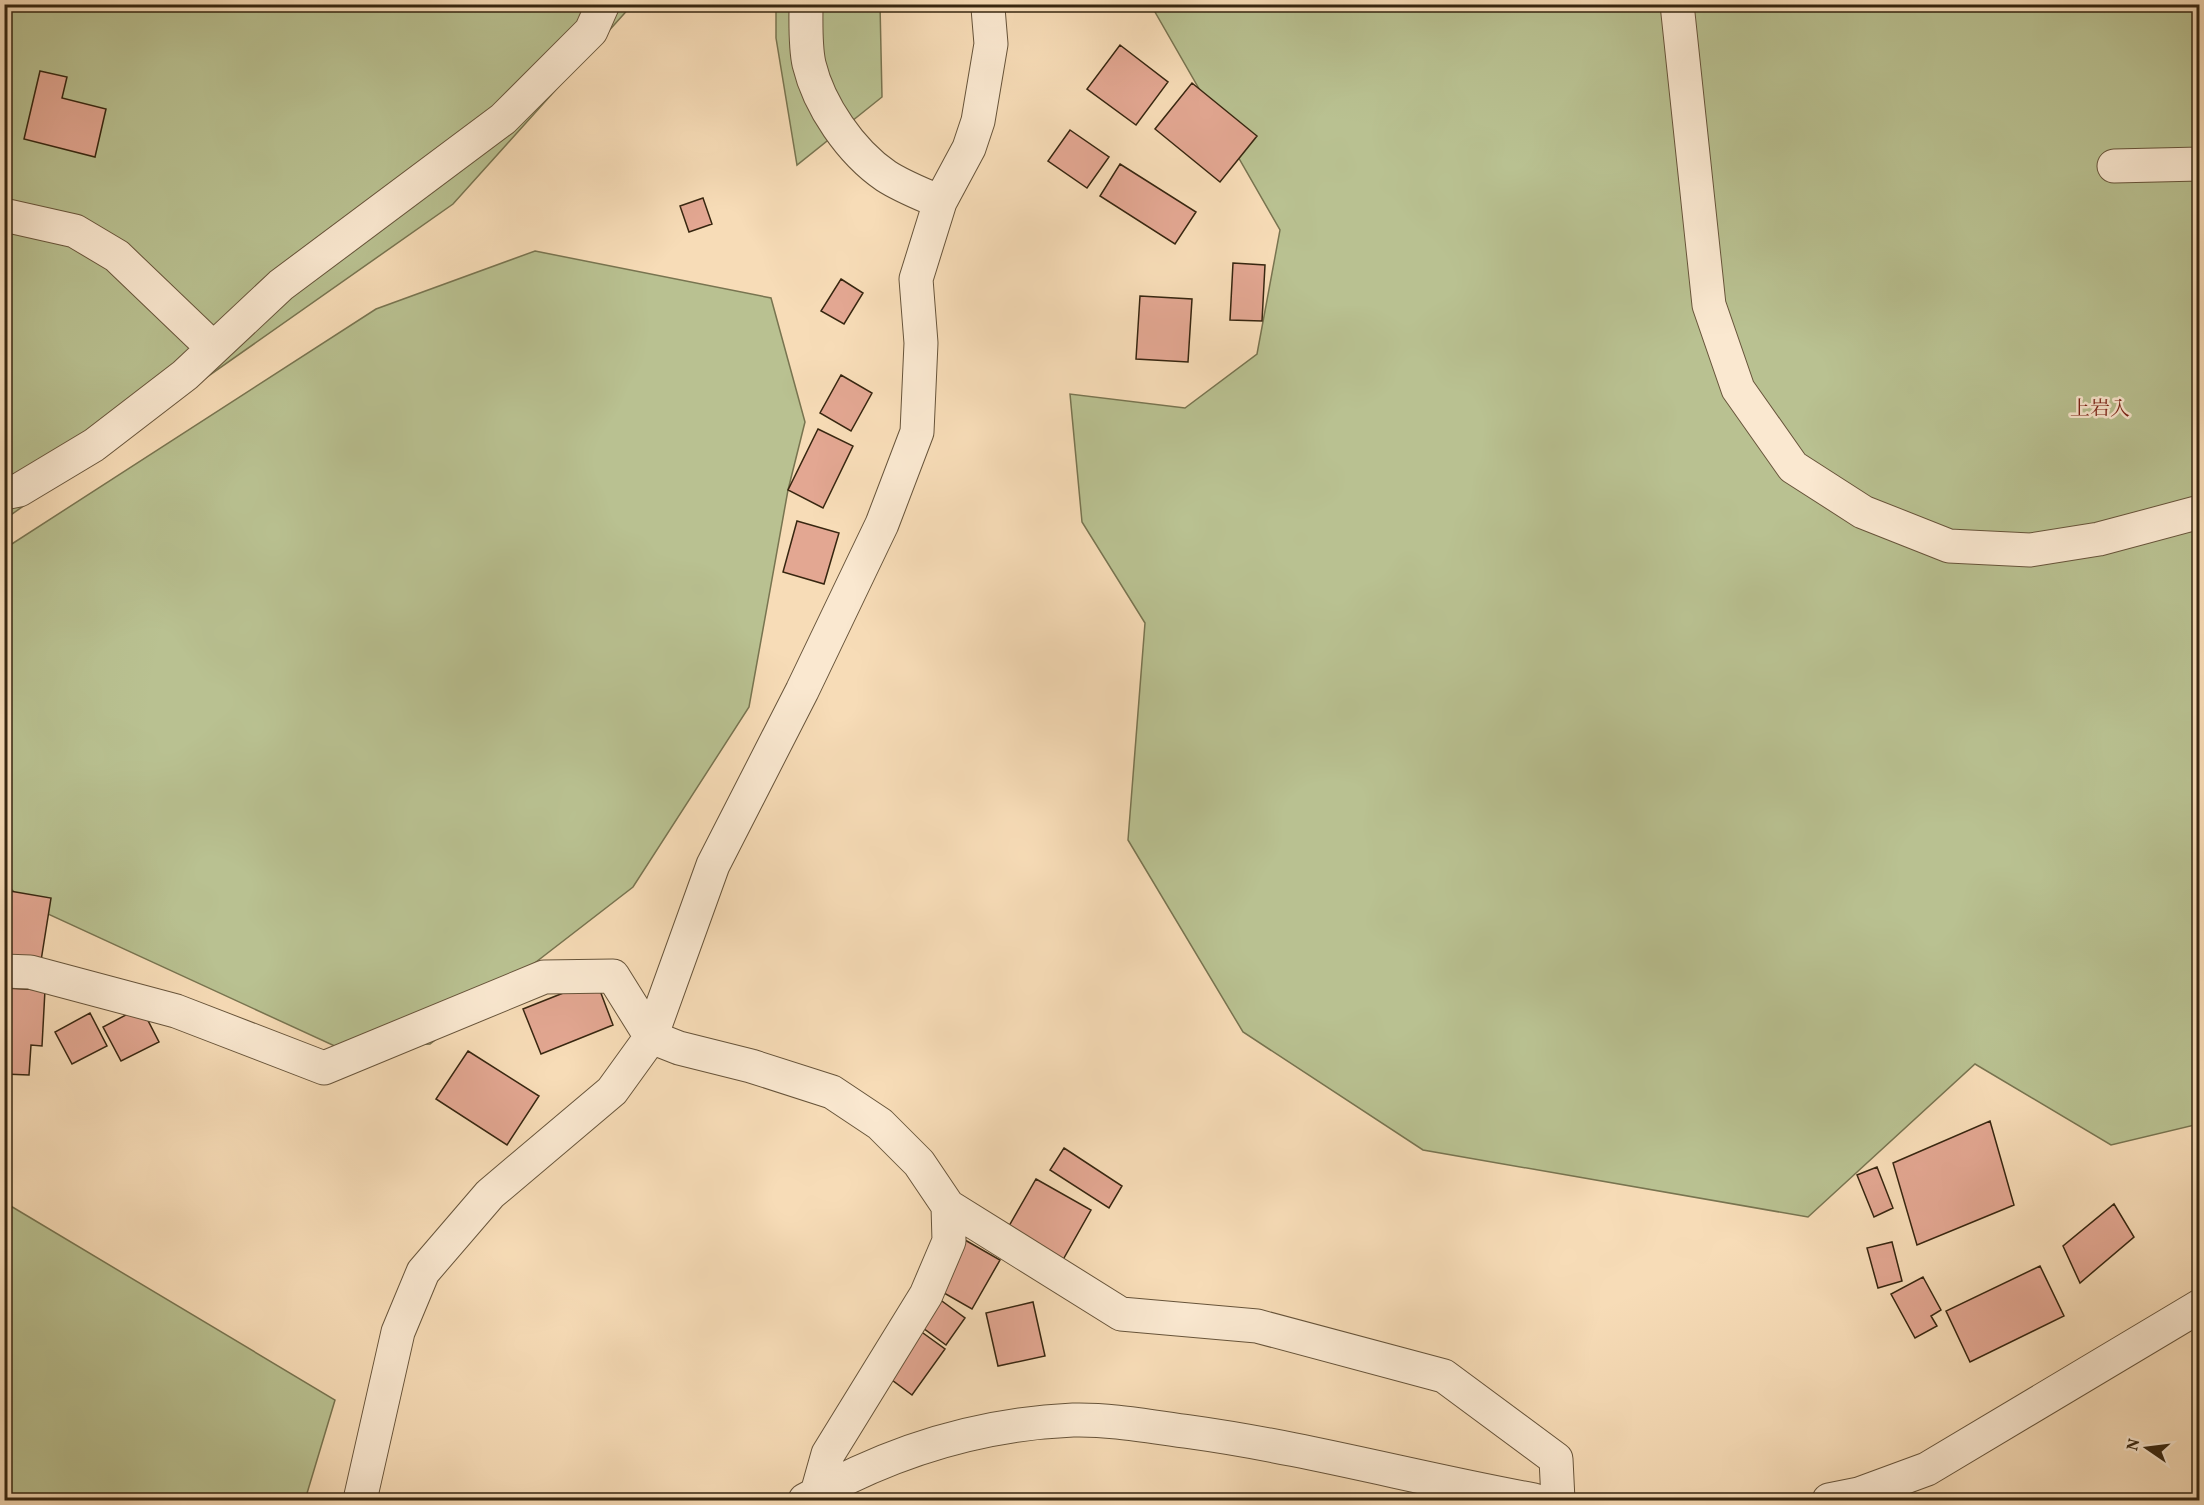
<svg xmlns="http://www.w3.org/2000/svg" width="2204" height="1505" font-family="Vollkorn,'Noto Serif JP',serif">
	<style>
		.green { fill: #b9c191; stroke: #787450; stroke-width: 1.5 }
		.building { fill: #e3a792; stroke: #372610; stroke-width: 1.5 }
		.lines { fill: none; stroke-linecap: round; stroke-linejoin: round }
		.minor-casing { stroke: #67543a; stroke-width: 35 }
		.minor { stroke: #fae8d0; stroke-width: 33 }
		.labels { text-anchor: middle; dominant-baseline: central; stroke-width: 5; stroke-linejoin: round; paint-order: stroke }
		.neighbourhood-label { font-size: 20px; fill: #7a1f14; stroke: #fae8d0 }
	</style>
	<rect width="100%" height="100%" fill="#f7dcb7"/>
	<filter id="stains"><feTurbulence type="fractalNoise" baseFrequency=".00333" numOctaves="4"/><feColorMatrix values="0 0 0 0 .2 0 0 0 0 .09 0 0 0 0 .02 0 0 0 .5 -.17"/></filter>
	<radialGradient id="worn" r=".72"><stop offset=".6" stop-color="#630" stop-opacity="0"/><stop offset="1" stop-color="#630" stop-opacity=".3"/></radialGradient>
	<!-- green -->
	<path class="green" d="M5 5H632L453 204 5 519Z
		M776 5H880L882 97 797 165 776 38Z
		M1151 5H2199V1124L2111 1145 1975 1064 1808 1217 1423 1150 1243 1032 1128 840 1145 623 1082 522 1070 394 1185 408 1257 354 1280 230Z
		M535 251 771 298 805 422 788 490 749 707 633 887 430 1044 339 1048 24 903 5 882 4 549 376 309Z
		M4 1202 335 1400 305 1500H5Z"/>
	<!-- building -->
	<path class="building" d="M1120 45 1168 82 1136 125 1087 89Z
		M40 71 67 77 62 98 106 109 95 157 24 139Z
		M1192 83 1257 136 1220 182 1155 129Z
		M1070 130 1109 157 1087 188 1048 161Z
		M1120 164 1196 212 1175 244 1100 196Z
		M703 198 712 224 689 232 680 206Z
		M1233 263 1265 265 1262 321 1230 320Z
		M841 279 863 293 844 324 821 311Z
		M1140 296 1192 299 1188 362 1136 359Z
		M841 375 872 393 851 431 820 413Z
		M818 429 853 446 823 508 788 490Z
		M797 521 839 533 824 584 783 572Z
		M4 890 51 898 40 967 4 961Z
		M596 980 613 1025 541 1054 523 1009Z
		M4 988 45 990 42 1046 31 1045 29 1075 4 1074Z
		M141 1007 159 1042 121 1061 103 1027Z
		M90 1013 107 1046 72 1064 55 1032Z
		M468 1051 539 1096 507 1145 436 1099Z
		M1990 1121 2014 1205 1917 1245 1893 1163Z
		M1064 1148 1122 1186 1109 1208 1050 1170Z
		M1877 1167 1893 1208 1874 1217 1857 1175Z
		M1036 1179 1091 1210 1060 1265 1005 1233Z
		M2114 1204 2134 1237 2080 1283 2063 1246Z
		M965 1240 1000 1260 972 1309 937 1289Z
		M1892 1242 1902 1281 1878 1288 1867 1248Z
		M2040 1266 2064 1316 1970 1362 1946 1311Z
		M1923 1277 1941 1310 1931 1316 1937 1326 1915 1338 1891 1294Z
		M935 1296 965 1318 946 1345 915 1322Z
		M1033 1302 1045 1356 998 1366 986 1313Z
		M916 1328 945 1349 912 1395 884 1374Z"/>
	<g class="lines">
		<!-- minor casing -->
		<g class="minor-casing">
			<path id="minor" d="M806 4C806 23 805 46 809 64 819 106 851 152 886 176 903 187 922 194 940 202
				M1677 4 1709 305 1738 389 1793 467 1863 512 1949 546 2030 550 2099 539 2200 512
				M2114 166 2200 164
				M4 215 75 231 117 256 213 348
				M4 493 19 490 94 445 185 375 281 285 503 119 591 31 603 4
				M4 971 30 972 176 1011 324 1068 544 977 613 976 651 1037 679 1048 751 1066 832 1092 880 1124 919 1163 948 1206 949 1241 926 1295 828 1454 817 1493
				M948 1206 1121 1314 1257 1326 1444 1376 1556 1459 1558 1500
				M360 1500 398 1332 423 1272 490 1194 612 1091 651 1037 713 865 802 691 882 524 917 432 921 343 916 279 940 202 969 148 978 121 991 44 988 8
				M805 1500C887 1453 978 1424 1073 1420 1112 1419 1152 1427 1191 1432 1306 1448 1419 1479 1534 1500
				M1829 1500 1859 1494 1927 1469 2200 1306"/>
		</g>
		<!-- minor -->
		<use href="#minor" class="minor"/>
	</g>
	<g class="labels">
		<!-- neighbourhood labels -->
		<g class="neighbourhood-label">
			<text x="2100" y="410">上岩入</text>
		</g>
	</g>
	<!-- margin -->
	<rect width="2204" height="1505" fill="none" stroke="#f7dcb7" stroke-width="24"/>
	<rect x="6" y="6" width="2192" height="1493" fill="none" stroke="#372610" stroke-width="3"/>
	<rect x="12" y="12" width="2180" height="1481" fill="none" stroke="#372610" stroke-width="1.5"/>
	<!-- north arrow -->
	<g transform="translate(2147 1448) rotate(284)" stroke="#fae8d0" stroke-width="4.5" paint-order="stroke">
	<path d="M0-4.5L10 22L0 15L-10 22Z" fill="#372610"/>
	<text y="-9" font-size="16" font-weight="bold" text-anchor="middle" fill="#372610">N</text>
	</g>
	<rect width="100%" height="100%" filter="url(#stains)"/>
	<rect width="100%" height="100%" fill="url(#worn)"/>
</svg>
